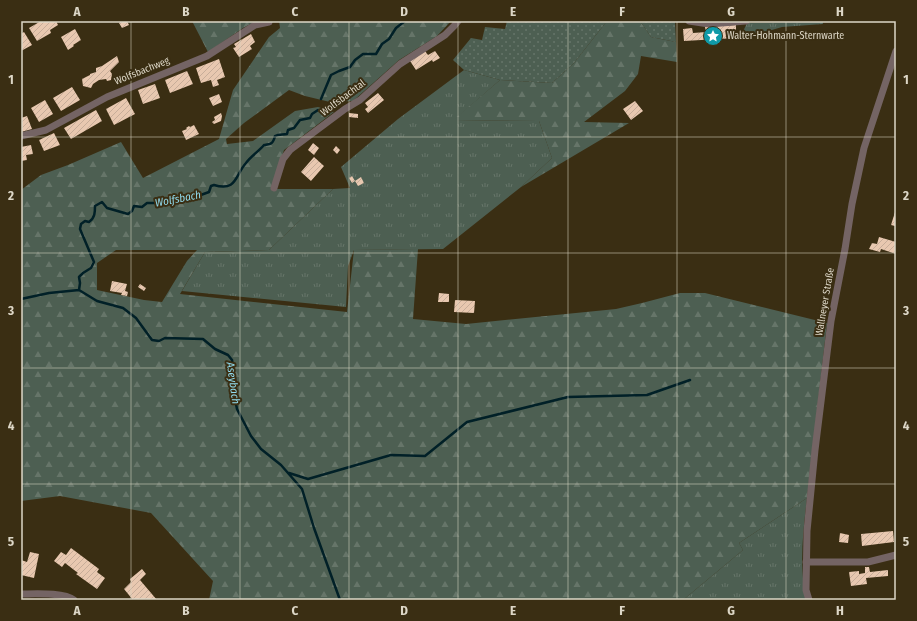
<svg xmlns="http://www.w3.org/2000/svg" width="917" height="621" font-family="'Fira Sans Condensed',sans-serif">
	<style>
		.grass { fill: url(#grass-tufts) }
		.forest { fill: url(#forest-firs); fill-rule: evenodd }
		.park { fill: url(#park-dots) }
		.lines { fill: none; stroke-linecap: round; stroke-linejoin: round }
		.stream { stroke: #012027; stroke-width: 2.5 }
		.building { fill: url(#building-hatch) }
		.minor { stroke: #746464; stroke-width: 7 }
		.grid { fill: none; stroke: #ddd7c7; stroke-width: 1; stroke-opacity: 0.55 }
		.labels { text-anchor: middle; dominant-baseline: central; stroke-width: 4; stroke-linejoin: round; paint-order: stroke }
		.poi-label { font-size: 10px; fill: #ddd7c7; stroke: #3a2e13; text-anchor: start }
		.street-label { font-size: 10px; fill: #ddd7c7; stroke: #3a2e13 }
		.water-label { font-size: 11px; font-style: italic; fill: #91dbee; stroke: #3a2e13 }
		.neatline { fill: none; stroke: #ddd7c7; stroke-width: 1.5 }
		.grid-label { font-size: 13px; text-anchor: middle; font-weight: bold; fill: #ddd7c7 }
	</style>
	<defs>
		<pattern id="grass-tufts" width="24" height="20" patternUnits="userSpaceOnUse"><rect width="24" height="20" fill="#4d5f52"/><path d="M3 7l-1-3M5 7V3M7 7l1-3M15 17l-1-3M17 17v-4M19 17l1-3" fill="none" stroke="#667569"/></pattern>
		<pattern id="forest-firs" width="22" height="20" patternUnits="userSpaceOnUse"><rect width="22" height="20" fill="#4d5f52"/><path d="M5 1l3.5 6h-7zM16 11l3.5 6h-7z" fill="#667569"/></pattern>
		<pattern id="park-dots" width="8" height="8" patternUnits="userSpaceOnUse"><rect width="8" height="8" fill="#4d5f52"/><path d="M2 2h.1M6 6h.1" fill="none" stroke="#667569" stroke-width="1.8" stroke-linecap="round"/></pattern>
		<pattern id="building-hatch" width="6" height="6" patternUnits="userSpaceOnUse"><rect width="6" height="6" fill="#e8c8b0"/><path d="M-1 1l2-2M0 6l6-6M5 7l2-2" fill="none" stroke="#c7ad99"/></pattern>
	</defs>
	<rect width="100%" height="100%" fill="#3a2e13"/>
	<!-- grass -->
	<path class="grass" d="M823 22V24L782 27 765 32 739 40 747 23Z
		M464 70 500 80 454 120 539 121 552 158 521 187 443 249 354 250 348 266 346 307 182 291 205 252 269 250 333 189 350 188 341 167 398 119Z
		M807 498C803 532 799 565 806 600H683L743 550 739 543Z"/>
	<!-- forest -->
	<path class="forest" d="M192 21H256L243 28 208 52Z
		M279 21H451L437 36 399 60 353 101 330 102 305 96 289 90 244 123 226 139 227 144 253 141 295 111 318 107 334 112 284 150 271 189H333L269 250 205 252 180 294 347 312 354 250 418 249 413 319 466 324 616 309 642 303 680 293H705L827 323 807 498 739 543 743 550 683 600H209L213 581 151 513 60 496 21 501V190L41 175 68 165 121 142 143 178 219 139 233 90 269 37 280 28ZM116 250H197L187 261 162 302 144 300 97 290V263Z
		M607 21H640L651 37 676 42 677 62 641 56 638 74 625 91 584 122 629 123 521 187 552 158 539 121 453 120 500 80 552 83 574 63Z"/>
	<!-- park -->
	<path class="park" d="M507 21H607L574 63 552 83 500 80 464 70 453 60 471 38 482 40 485 27 505 29Z
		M640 21H675L676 42 651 37Z"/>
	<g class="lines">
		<!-- stream -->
		<path class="stream" d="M321 99 331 75 339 71 350 67 355 60 363 54H376L382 44 389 39 396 28 405 21
			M79 290 97 301 123 308 136 318 152 340 159 341 165 338 203 339 215 349 228 355 232 360 235 380 233 389 237 409 251 436 261 449 281 465 302 489 314 528 340 600
			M79 290 80 283 79 277 83 273 91 268 94 262 80 229 81 224 85 221 89 222C95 218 95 212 95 206L102 202 107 208 128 214 132 211 134 206 142 207 147 203H159L169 198 187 195 198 196 209 192 211 186 214 185C237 192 235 175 246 163 251 156 258 152 264 145 271 144 273 144 275 136 279 134 283 135 287 134L288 130 294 128 300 120 310 118 312 114 318 110
			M21 299 49 293 79 290
			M289 473 308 479 391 455 425 456 467 422 568 397 647 395 690 380"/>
	</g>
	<!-- building -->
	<path class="building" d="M41 21H56L58 25 50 30 51 33 37 41 29 28Z
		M122 21H127L129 25 122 28 119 23Z
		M736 25V38L684 41 683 29 692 28 693 33 706 32 705 27Z
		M75 29 81 40 73 45 74 46 68 50 61 37Z
		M24 32 32 45 21 51V34Z
		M251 34 255 42 250 46 252 49 239 57 233 48 236 47 234 44Z
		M425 51 428 55 435 51 440 58 433 62 432 60 416 70 410 61Z
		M117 56 119 62 110 71 112 74 111 80 107 81 106 79 99 80 93 84 91 88 83 86 82 79 90 75V74L96 72V68L102 66Z
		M219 59 225 77 217 80 219 85 213 87 211 80 201 83 196 68Z
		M187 71 193 84 170 93 165 80Z
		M155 84 160 98 143 104 138 90Z
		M72 87 80 100 61 111 53 98Z
		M378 93 384 100 368 113 365 109 368 107 365 103Z
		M219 94 222 102 213 106 209 98Z
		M126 98 135 114 114 125 106 109Z
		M45 100 53 114 39 122 31 108Z
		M635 101 643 111 631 120 623 109Z
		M96 110 102 121 71 139 64 128Z
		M221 113 222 116 221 121 214 124 212 122 215 120 214 117Z
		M349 113 358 114V118L349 117Z
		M27 116 32 129 21 132V118Z
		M194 125 199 134 186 140 182 131 187 129 186 128 189 126 190 127Z
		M54 133 60 145 44 151 39 140Z
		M313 143 319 148 314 155 308 150Z
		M31 145 33 154 26 155 27 160 21 161V147Z
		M336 146 340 150 337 154 333 150Z
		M314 157 324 166 311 181 301 172Z
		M352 176 355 181 352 183 349 178Z
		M361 177 364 183 358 186 355 181Z
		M896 209V223L895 226 891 225Z
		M879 237 896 242V254L881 249 880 252 869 249 872 243 877 244Z
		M112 281 127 284 125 291 128 292 127 296 121 295 122 293 110 291Z
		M140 284 146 288 144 291 138 287Z
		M439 293 449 294V302H438Z
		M455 300 475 301 474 313 454 312Z
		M893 531 894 542 862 546 861 534Z
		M840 533 849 535 848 543 839 542Z
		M71 548 99 569 97 572 105 578 97 589 76 574 78 573 65 563 62 567 54 561 61 552 66 555Z
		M30 552 39 554 34 578 21 575V560L27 562Z
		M865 567H869L870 572 888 570V576L866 578 867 584 851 586 849 572 859 571V574L865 573Z
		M142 569 146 574 140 580 157 600H133L124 589 131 582 130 579Z"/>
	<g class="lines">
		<!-- minor -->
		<path class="minor" d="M689 21 709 24 746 21
			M21 136 46 130 107 97 207 56 255 25 269 22
			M274 188 283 159 290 150 345 109 360 100 400 64 445 35 454 26 458 21
			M806 562H868L896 555
			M21 594C34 594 64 592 74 600
			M809 600 806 590 807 531 815 450 831 321 845 249 852 204 864 148 896 51"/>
	</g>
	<!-- grid -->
	<path class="grid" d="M131 21V600M240 21V600M349 21V600M458 21V600M568 21V600M677 21V600M786 21V600M21 137H896M21 253H896M21 368H896M21 484H896"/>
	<!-- icons -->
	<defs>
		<g id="sight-disc" transform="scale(1)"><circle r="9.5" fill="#0f9aa8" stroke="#3a2e13"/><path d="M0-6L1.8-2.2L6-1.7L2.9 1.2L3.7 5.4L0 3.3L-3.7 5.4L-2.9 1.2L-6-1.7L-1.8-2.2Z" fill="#fff"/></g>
	</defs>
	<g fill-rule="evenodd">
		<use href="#sight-disc" x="713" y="36"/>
	</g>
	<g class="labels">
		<!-- poi labels -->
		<g class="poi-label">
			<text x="727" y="36">Walter-Hohmann-Sternwarte</text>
		</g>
		<!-- street labels -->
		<g class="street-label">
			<text transform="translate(142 71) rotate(-22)">Wolfsbachweg</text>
			<text transform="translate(343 98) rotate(-37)">Wolfsbachtal</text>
			<text transform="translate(825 302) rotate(-80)">Wallneyer Straße</text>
		</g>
		<!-- water labels -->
		<g class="water-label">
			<text transform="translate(178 199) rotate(-11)">Wolfsbach</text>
			<text transform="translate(233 383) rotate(82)">Aseybach</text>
		</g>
	</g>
	<!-- border -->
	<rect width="917" height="621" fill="none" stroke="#3a2e13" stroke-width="44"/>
	<rect x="22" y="22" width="873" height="577" class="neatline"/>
	<g class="grid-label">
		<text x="77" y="16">A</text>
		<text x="186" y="16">B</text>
		<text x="295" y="16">C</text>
		<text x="404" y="16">D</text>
		<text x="513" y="16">E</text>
		<text x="622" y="16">F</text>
		<text x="731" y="16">G</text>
		<text x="840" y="16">H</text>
		<text x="11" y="84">1</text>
		<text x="906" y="84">1</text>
		<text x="11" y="200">2</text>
		<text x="906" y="200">2</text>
		<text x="11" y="315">3</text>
		<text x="906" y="315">3</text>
		<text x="11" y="430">4</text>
		<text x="906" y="430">4</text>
		<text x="11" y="546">5</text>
		<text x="906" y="546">5</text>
		<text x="77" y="615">A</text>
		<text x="186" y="615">B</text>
		<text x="295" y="615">C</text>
		<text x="404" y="615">D</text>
		<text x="513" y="615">E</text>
		<text x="622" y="615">F</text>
		<text x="731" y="615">G</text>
		<text x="840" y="615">H</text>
	</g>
</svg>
